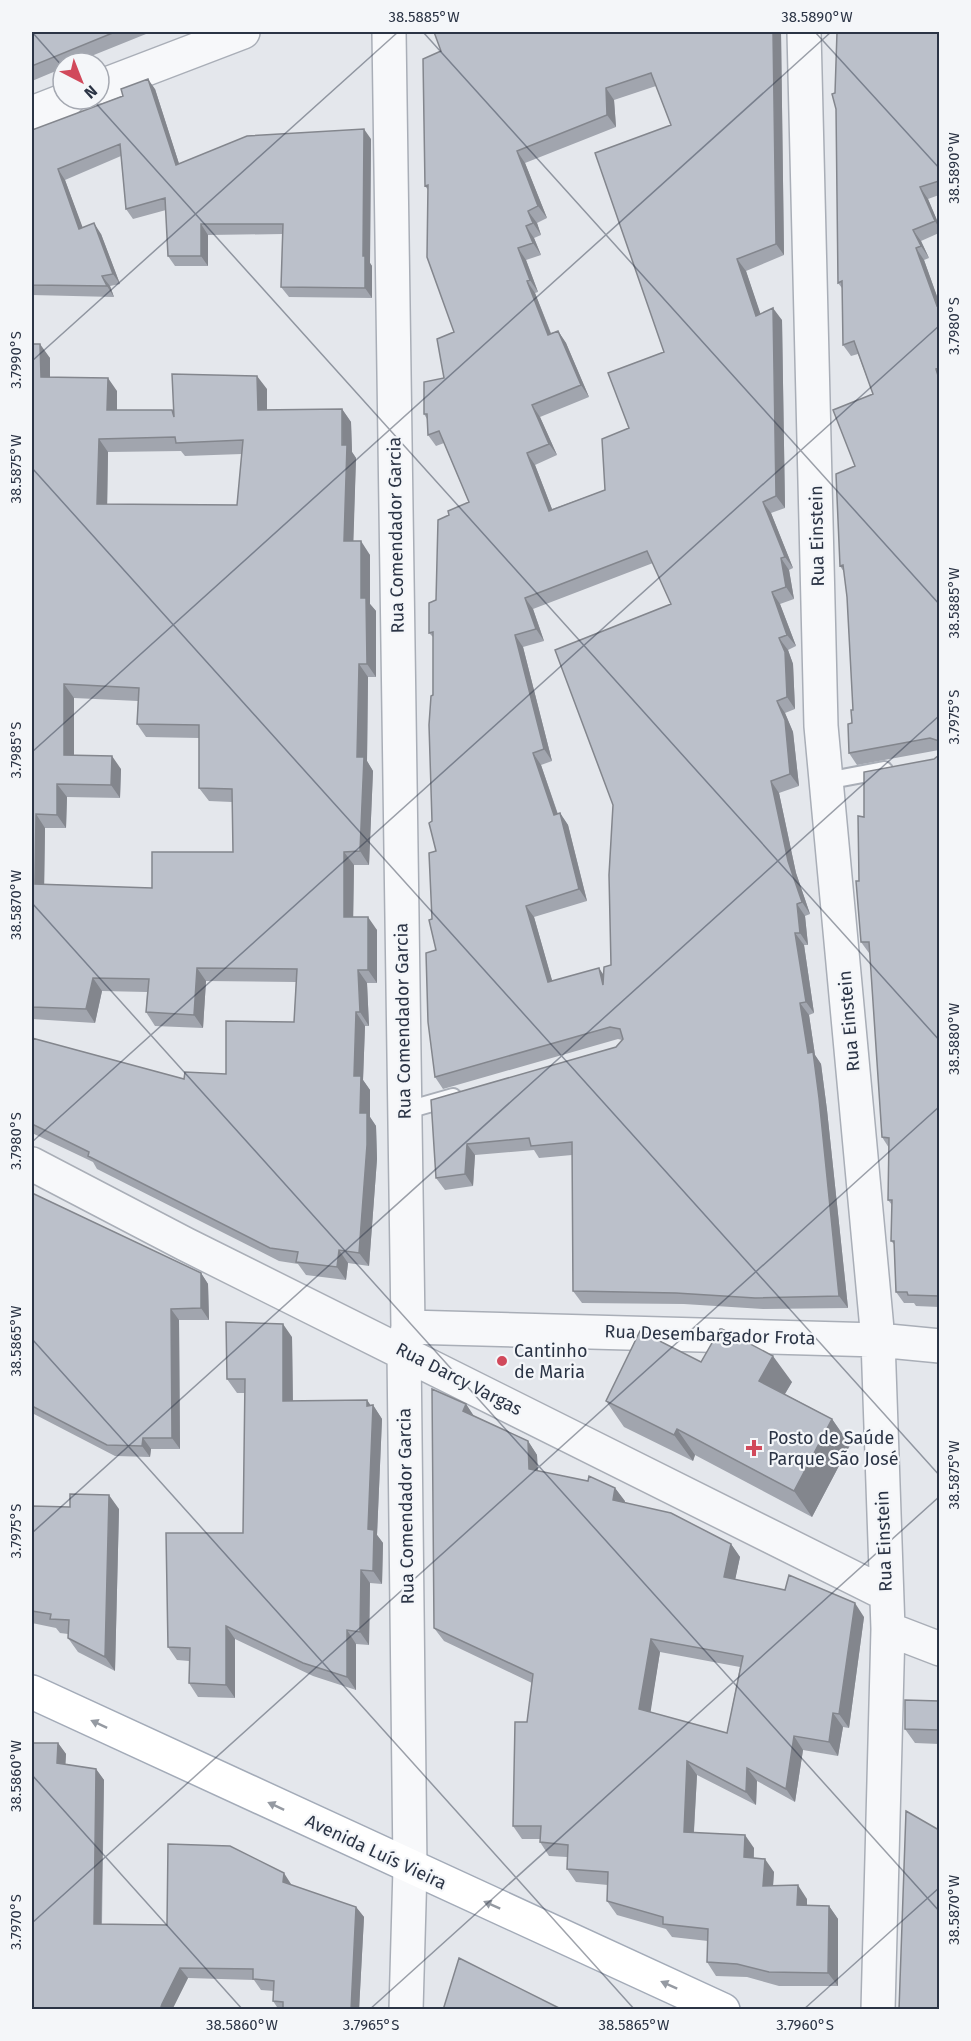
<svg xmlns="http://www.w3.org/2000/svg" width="971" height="2041" font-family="'Fira Sans',sans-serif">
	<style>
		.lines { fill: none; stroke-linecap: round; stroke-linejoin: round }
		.service-casing { stroke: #a9aeb7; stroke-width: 20 }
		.minor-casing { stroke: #a9aeb7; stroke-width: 36 }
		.primary-casing { stroke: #a3abb8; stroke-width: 36 }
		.service { stroke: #f7f8fa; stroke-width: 16 }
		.minor { stroke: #f7f8fa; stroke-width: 33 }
		.primary { stroke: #fff; stroke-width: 33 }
		.wall { fill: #a1a5ae; fill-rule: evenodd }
		.shaded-wall { fill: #83868d }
		.building { fill: #bbc0ca; stroke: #83868d; stroke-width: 1.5; fill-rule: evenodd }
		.oneway { fill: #959aa2 }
		.ticks { fill: none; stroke: #2b3445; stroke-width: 1.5; stroke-opacity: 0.45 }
		.poi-dot { fill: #d1495b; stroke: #f4f6f9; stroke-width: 2 }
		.labels { text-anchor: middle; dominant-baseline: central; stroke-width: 4.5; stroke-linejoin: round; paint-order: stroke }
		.street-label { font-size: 18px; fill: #2b3445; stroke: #f4f6f9 }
		.poi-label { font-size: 18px; fill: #2b3445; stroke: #f4f6f9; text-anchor: start }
		.neatline { fill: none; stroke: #2b3445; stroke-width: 2 }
		.ticks-label { font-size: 15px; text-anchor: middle; fill: #2b3445 }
	</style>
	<rect width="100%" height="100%" fill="#e4e7ec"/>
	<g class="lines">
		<!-- service casing -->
		<g class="service-casing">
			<path id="service" d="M826 781 884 770
				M404 1111 453 1097"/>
		</g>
		<!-- minor casing -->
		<g class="minor-casing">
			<path id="minor" d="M389 32 408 1327 404 1351 410 1868 406 2010
				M804 32 821 726 878 1340 888 1629 878 2010
				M99 87 243 32
				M32 113 68 99
				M32 1164 185 1244 886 1594
				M408 1327 878 1340 940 1346
				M888 1629 940 1649"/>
		</g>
		<!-- primary casing -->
		<g class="primary-casing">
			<path id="primary" d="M32 1692 723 2010"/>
		</g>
		<!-- service -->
		<use href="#service" class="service"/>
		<!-- minor -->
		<use href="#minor" class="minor"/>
		<!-- primary -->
		<use href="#primary" class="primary"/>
	</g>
	<!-- wall -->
	<path class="wall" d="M32 32H145L146 34 74 63H63V68L32 81Z
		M781 32 784 255 746 271 760 314 782 320 785 508 771 513 793 568 789 570 794 599 780 604 796 646 788 650 793 664 795 709 785 713 793 732 799 786 779 793 796 873 810 914 805 916 808 945H804L814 1013 809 1015 815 1055 821 1064 827 1110 848 1308 763 1309 684 1304 582 1303 573 1291 572 1155 539 1158 534 1150 475 1155 473 1186 445 1190 436 1178 431 1100 616 1047 622 1040 618 1039 443 1089 435 1077 436 950 432 919 436 851 432 821 433 637 429 633 436 600 449 515 469 502 444 443 436 446 428 435 427 419 424 414 444 378 454 332 428 190 425 186 423 59ZM656 86 671 125 664 352 629 428 605 490 552 509 535 465 557 455 540 417 589 397 566 343 558 331 551 333 535 293 538 292 526 260 541 255 534 238 541 235 537 223 547 218 525 163 616 127 614 100ZM653 563 671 604 611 965 604 975 552 981 534 917 587 901 568 825 560 813 558 814 541 765 552 761 523 647 544 641 533 609Z
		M939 32V195L928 199 939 225V233L921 241 929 258 924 260 939 302V750L857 765 849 753 853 710 847 597 844 572 840 566 855 466 873 394 858 354 851 356 843 345 842 288 838 283 836 109Z
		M155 89 179 164 371 139 370 263 372 266V298L289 297 281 287 283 234 208 235V266H175L168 256 166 210 133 219 126 209 121 156 65 180 82 227 101 234 120 284 110 286 114 297 32 295V130Z
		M32 344 50 358V377L117 391V410L174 414 267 389V410L342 409 351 422 352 452 356 458 353 541 370 555V604L376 611V677H368L367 761 373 771 369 865H354L353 917 377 930V983H367L369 1026H365L363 1080 370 1090V1117L376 1126 377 1159 369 1266 348 1263 346 1280 306 1275 298 1264 279 1261 97 1169 93 1162 32 1133V1038L184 1079 226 1074 294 1022 296 982 206 981 203 1028 155 1026 146 1012 147 992 102 991 95 1023 32 1019ZM181 451 185 456 242 454 237 505 107 504 108 452ZM74 698 138 701 137 724 146 737 199 738V788L209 801 232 802 233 852 152 888 44 884 45 828H66L67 797 120 798 121 769 74 755Z
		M939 755V1307L916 1306 914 1303H904L896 1292 894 1244 891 1241 892 1205 888 1200 889 1148 882 1137 870 953H869L861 942 859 881 864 817Z
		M32 1193 201 1273 208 1284 209 1320H179L180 1449H151L150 1457 115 1456 32 1413Z
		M292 1337 293 1401 367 1400 371 1406 373 1405 382 1419 377 1535 383 1543 382 1584 370 1583 369 1645 356 1644V1690L313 1676 235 1639V1698L198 1697 189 1683V1661L177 1660 168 1647 243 1533 245 1393H237L227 1379Z
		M701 1362 792 1382 785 1394 832 1419 850 1445 812 1517 695 1455 693 1461 624 1427 606 1401Z
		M466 1404 474 1416 528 1441 537 1455 538 1471 615 1488 625 1502 731 1544 740 1557 735 1579 864 1617 849 1728 843 1727 838 1756 803 1750 795 1802 757 1781 756 1805 697 1775 694 1832 754 1848V1858L774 1872 773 1886 807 1899V1905L829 1906 838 1919V1986H779L747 1977 716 1976 707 1962 708 1941 672 1937 666 1929 617 1915 607 1901 608 1885 576 1882 567 1869V1857L549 1856 540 1842V1839H522L513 1826 532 1683 444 1641 434 1628ZM660 1652 740 1667 727 1733 650 1712Z
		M32 1506 119 1509 115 1671 78 1652 68 1638V1634L60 1633 56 1628 32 1623Z
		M939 1701V1744L915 1743 905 1729Z
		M58 1743 66 1754 65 1764 96 1769 104 1780 102 1924 167 1925 291 1884V1885L356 1907 364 1917 359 2010H279L273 2001 274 1991 261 1990 254 1980 188 1978 172 2010H32Z"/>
	<!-- shaded-wall -->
	<path class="shaded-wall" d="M773 32H781L784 255 776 244Z
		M148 79 155 89 183 176 176 165Z
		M606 88 614 100 616 127 607 115Z
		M364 129 371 139 370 263 372 266V298L365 288 363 256Z
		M517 151 525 163 547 218 538 206Z
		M58 169 65 180 87 239 79 229Z
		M920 187 928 199 939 225V228L935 221Z
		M528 211 537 223 541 235 533 223Z
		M94 223 101 234 120 284 113 274Z
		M201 224 208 235V266L201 256Z
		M526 226 534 238 541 255 533 243Z
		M913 230 921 241 929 258 921 246Z
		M518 248 526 260 538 292 530 280Z
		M916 248 924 260 939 302V310L937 306Z
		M737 259 746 271 765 327 756 316Z
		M102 276 110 286 114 297 107 286Z
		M527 281 535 293 556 347 548 335Z
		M773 308 782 320 785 508 776 496Z
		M558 331 566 343 589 397 581 385Z
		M40 344 50 358V391L41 377Z
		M257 376 267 389V423L258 410Z
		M108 378 117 391V423L107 410Z
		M532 405 540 417 557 455 549 444Z
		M342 409 351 422 352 452 356 458 353 555 344 541Z
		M99 439 108 452 107 517 97 504Z
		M527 453 535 465 557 522 549 511Z
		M763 502 771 513 793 568 785 557Z
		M361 541 370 555V604L376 611V677L367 664 361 598Z
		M781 558 789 570 794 599 786 587Z
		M772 592 780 604 796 646 787 635Z
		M525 598 533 609 544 641 536 629Z
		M515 635 523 647 552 761 544 749Z
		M779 638 788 650 793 664 795 709 787 697Z
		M359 664 368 677 367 761 373 771 369 865 360 851 357 757Z
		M64 684 74 698V769L64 755Z
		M777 701 785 713 793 732 799 786 790 774Z
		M533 753 541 765 562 827 554 815Z
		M112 756 121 769 120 798 111 785Z
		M771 781 779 793 796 873 810 914 802 902 788 861Z
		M57 784 67 797 66 828 57 815Z
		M560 813 568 825 587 901 579 889Z
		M36 814 45 828 44 897 35 884Z
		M344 852 354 865 353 930 344 917Z
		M797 904 805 916 808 945 800 933Z
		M526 906 534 917 556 994 548 982Z
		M368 917 377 930V983L368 970Z
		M795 933 804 945 814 1013 806 1002Z
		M197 968 206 981 203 1028 194 1015Z
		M599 968 607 980 603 985Z
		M358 970 367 983 369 1026 360 1012Z
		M93 978 102 991 95 1023 86 1009Z
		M800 1003 809 1015 815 1055 821 1064 827 1110 848 1308 839 1296 808 1053Z
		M356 1012 365 1026 363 1080 370 1090V1117L376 1126 377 1159 369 1266 359 1253 360 1113 354 1076Z
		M467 1144 475 1155 473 1186 465 1174Z
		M339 1250 348 1263 346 1280 337 1267Z
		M201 1273 208 1284 209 1320 201 1308Z
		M171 1309 179 1320 180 1449 172 1438Z
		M283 1324 292 1337 293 1415 283 1401Z
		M773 1356 792 1382 777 1407 759 1381Z
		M367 1400 373 1409V1405L382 1419 377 1535 383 1543 382 1584 373 1571 368 1529Z
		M466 1404 475 1418 463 1411Z
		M832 1419 850 1445 812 1517 794 1491Z
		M677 1429 695 1455 693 1461 674 1435Z
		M143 1438 151 1449 150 1457 142 1446Z
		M528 1441 537 1455 538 1483 529 1469Z
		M615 1488 625 1501 623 1513 613 1500Z
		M109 1495 119 1509 115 1671 105 1657Z
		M731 1544 740 1557 733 1590 724 1577Z
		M361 1570 370 1583 369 1645 360 1632Z
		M855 1603 864 1617 849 1728 839 1714Z
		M226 1626 235 1639V1698L226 1685Z
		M347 1630 356 1644V1690L347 1677Z
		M651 1639 660 1652 649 1722 639 1709Z
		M833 1713 843 1727 838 1756 829 1742Z
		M794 1736 803 1750 795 1802 786 1789Z
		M58 1743 66 1754 65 1774 57 1763Z
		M687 1761 697 1775 693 1845 684 1832Z
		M747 1768 757 1781 756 1805 746 1792Z
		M96 1769 104 1780 101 1935 94 1924Z
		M745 1835 754 1848 753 1870 744 1857Z
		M765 1859 774 1872 772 1899 763 1886Z
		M284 1873 291 1884 290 1893 283 1882Z
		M798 1885 807 1899V1919L797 1905Z
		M829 1906 838 1919V1986L828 1973Z
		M356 1907 364 1917 359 2010H351Z
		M180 1968 188 1978 172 2010H160L162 2004Z"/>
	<!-- building -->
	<path class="building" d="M32 32H115L32 66Z
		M434 32H773L776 244 737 259 756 316 773 308 776 496 763 502 785 557 781 558 786 587 772 592 787 635 779 638 785 652 787 697 777 701 785 720 790 774 771 781 788 861 802 902 797 904 800 933H795L806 1002 800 1003 808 1053 813 1052 819 1098 839 1296 755 1298 676 1293 573 1291 572 1142 531 1146 529 1138 467 1144 465 1174 436 1178 431 1100 616 1047 623 1039 620 1029 610 1027 435 1077 428 1022 426 953 436 950 429 920 432 919 429 853 436 851 429 823 432 821 429 725 431 696 433 695V632L429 633V603L436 600 438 520 449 515 448 511 469 502 439 431 428 435 427 414H424V382L444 378 437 339 454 332 427 257 428 185 425 186 423 59 441 51ZM651 73 671 125 595 153 664 352 608 373 629 428 602 439 605 490 549 511 527 453 549 444 532 405 581 385 558 331 548 335 527 281 530 280 518 248 533 243 526 226 533 223 528 211 538 206 517 151 607 115 606 88ZM647 551 671 604 555 650 613 805 609 875 611 965 604 967 603 985 599 968 548 982 526 906 579 889 560 813 554 815 533 753 544 749 515 635 536 629 525 598Z
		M837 32H939V181L920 187 935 221 913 230 921 246 916 248 937 306 939 305V368L936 369 939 379V741L930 738 849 753 848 724 852 723 851 710H853L847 597 843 565 840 566 836 474 855 466 833 410 873 394 854 341 843 345 842 281 838 283 836 109 832 94 835 93Z
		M148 79 176 165 247 136 364 129 363 256H365V288L281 287 283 224H201V256H168L165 198 126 209 120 144 58 169 79 229 94 223 113 274 102 276 107 286 32 285V130L123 96 121 89Z
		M32 344H40L41 377 108 378 107 410H172L174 417 172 374 257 376 258 410 342 409V445H347L344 541H361V598H366L367 664H359L357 757H364L360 851 344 852V917H368V970H358L360 1012H356L354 1076H361L360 1113H367V1145L359 1253 339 1250 337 1267 296 1262 298 1252 270 1248 88 1156 89 1152 32 1124V1038L184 1079 185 1072 226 1074V1021L294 1022 297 969 197 968 194 1015 146 1012 149 979 93 978 86 1009 32 1007ZM175 437 176 443 243 440 237 505 97 504 99 439ZM64 684 139 688 137 724 199 725V788L232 789 233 852H152V888L35 884 36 814 57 815V784L111 785 112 756 64 755Z
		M939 755V1296L908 1295 907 1292H896L894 1241H891L892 1200H888L889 1138 882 1137 869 942H861L856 881H859L858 816 864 817V772L934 759Z
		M32 1193 201 1273V1308L171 1309 172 1438H143L142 1446 107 1445 32 1406Z
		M226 1322 283 1324V1401L367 1400V1406L373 1405 368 1529 374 1530 373 1571 361 1570 360 1632 347 1630V1677L303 1663 226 1626V1685L189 1683 190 1648 168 1647 166 1533H243L245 1379H227Z
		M720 1329H722L773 1356 759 1381 832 1419 794 1491 677 1429 674 1435 606 1401 640 1331 701 1362Z
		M432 1389 466 1404 463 1411 528 1441 529 1469 588 1481 589 1476 615 1488 613 1500 671 1513 731 1544 724 1577 785 1590 789 1575 855 1603 839 1714 833 1713 829 1742 794 1736 786 1789 747 1768 746 1792 687 1761 684 1832 745 1835 744 1857 765 1859 763 1886 798 1885 797 1905 829 1906 828 1973 769 1972 737 1964 707 1962 708 1929 663 1924V1917L607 1901 608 1872 567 1869 568 1845 540 1842 541 1826H513L515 1722H527L533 1674 434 1628ZM651 1639 743 1656 727 1733 639 1709Z
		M70 1494 109 1495 105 1657 68 1638 69 1620 50 1619 51 1614 32 1611V1506L70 1507Z
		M905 1700 939 1701V1730L905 1729Z
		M32 1743H58L57 1763 96 1769 94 1924 167 1925 168 1844 230 1846 284 1873 283 1882 356 1907 351 2010H283V2002L273 2001 274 1981 253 1979V1969L180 1968 162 2004 160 2010H32Z
		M906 1811 939 1830V2010H899Z
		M459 1958 563 2010H443Z"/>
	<!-- one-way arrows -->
	<defs><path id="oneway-solid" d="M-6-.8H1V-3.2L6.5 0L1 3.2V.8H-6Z" transform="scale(1.5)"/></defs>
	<g class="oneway">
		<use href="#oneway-solid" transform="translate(99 1724) rotate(-155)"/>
		<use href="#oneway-solid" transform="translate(276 1806) rotate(-155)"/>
		<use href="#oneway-solid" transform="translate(492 1905) rotate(-156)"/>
		<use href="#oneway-solid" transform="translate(669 1985) rotate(-156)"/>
	</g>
	<!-- ticks -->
	<path class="ticks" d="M32 32 63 67M423 32 940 605M815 32 940 169M92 99 940 1041M32 361 398 32M32 468 940 1476M32 752 831 32M32 903 940 1912M32 1142 940 325M32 1339 635 2010M32 1533 940 715M32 1775 243 2010M32 1923 940 1106M369 2010 940 1496M803 2010 940 1887"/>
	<!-- markers -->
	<g class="poi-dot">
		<circle cx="502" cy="1361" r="6"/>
		<path d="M751 1439h6v6h6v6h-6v6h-6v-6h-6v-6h6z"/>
	</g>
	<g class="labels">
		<!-- street labels -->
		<g class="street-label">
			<text transform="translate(396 535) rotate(-91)">Rua Comendador Garcia</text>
			<text transform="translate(817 536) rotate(-91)">Rua Einstein</text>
			<text transform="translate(403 1021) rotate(-91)">Rua Comendador Garcia</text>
			<text transform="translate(849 1021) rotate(-95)">Rua Einstein</text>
			<text transform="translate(710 1335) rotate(2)">Rua Desembargador Frota</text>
			<text transform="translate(459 1379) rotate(27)">Rua Darcy Vargas</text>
			<text transform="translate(406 1506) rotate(-91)">Rua Comendador Garcia</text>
			<text transform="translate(884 1541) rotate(-92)">Rua Einstein</text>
			<text transform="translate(376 1852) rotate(25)">Avenida Luís Vieira</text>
		</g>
		<!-- poi labels -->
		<g class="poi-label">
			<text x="514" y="1351">Cantinho<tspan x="514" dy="21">de Maria</tspan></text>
			<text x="768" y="1438">Posto de Saúde<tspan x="768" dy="21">Parque São José</tspan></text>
		</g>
	</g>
	<!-- border -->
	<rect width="971" height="2041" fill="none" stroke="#f4f6f9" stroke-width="66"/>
	<!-- north arrow -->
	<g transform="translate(81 81) rotate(138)"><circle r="28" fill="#f4f6f9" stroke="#a4a8b1" stroke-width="1.5"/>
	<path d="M0-4.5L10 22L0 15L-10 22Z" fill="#d1495b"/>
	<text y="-9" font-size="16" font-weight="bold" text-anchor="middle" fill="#2b3445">N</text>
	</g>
	<rect x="33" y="33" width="905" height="1975" class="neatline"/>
	<g class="ticks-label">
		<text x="424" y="22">38.5885°W</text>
		<text x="817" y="22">38.5890°W</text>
		<text transform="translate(954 168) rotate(-90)" y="5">38.5890°W</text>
		<text transform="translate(954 326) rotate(-90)" y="5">3.7980°S</text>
		<text transform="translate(16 360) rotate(-90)" y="5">3.7990°S</text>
		<text transform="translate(16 469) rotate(-90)" y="5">38.5875°W</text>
		<text transform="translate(954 603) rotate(-90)" y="5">38.5885°W</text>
		<text transform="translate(954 717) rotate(-90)" y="5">3.7975°S</text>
		<text transform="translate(16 750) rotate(-90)" y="5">3.7985°S</text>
		<text transform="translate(16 905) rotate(-90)" y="5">38.5870°W</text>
		<text transform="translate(954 1039) rotate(-90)" y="5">38.5880°W</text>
		<text transform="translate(16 1141) rotate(-90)" y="5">3.7980°S</text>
		<text transform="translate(16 1341) rotate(-90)" y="5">38.5865°W</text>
		<text transform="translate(954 1475) rotate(-90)" y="5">38.5875°W</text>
		<text transform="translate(16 1531) rotate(-90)" y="5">3.7975°S</text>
		<text transform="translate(16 1776) rotate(-90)" y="5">38.5860°W</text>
		<text transform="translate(954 1910) rotate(-90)" y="5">38.5870°W</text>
		<text transform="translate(16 1922) rotate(-90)" y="5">3.7970°S</text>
		<text x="242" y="2030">38.5860°W</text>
		<text x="371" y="2030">3.7965°S</text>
		<text x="634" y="2030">38.5865°W</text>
		<text x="805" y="2030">3.7960°S</text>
	</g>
</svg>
